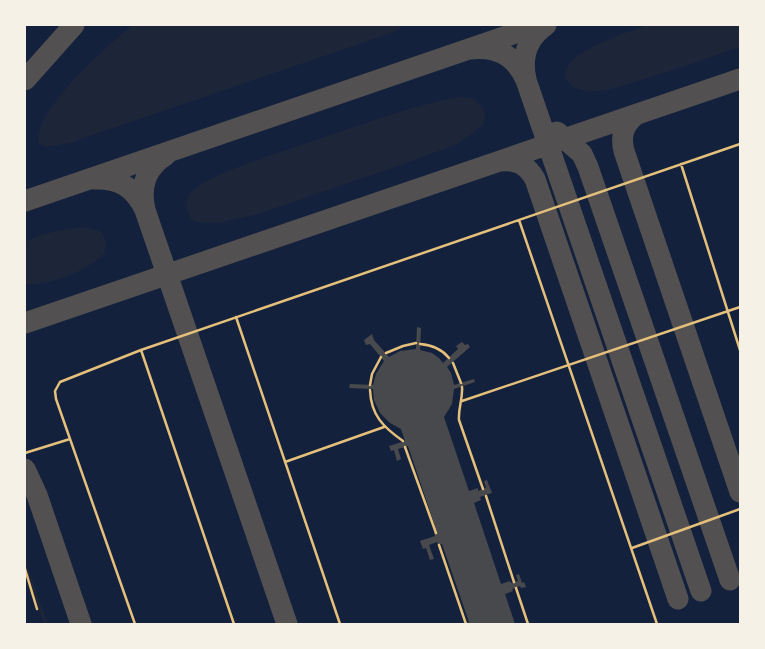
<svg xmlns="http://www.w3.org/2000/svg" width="765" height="649" font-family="Montserrat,sans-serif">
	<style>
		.green { fill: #1d2539 }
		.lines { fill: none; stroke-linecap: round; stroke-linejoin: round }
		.taxiway { stroke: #525050; stroke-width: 21 }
		.building { fill: #48494c }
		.service { stroke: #e5c07b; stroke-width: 2.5 }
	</style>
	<rect width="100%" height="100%" fill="#14213d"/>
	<!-- green -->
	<path class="green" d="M133 25H404L397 31 84 138 71 143 45 147 39 143C32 111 109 44 133 25Z
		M649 25H740V47C707 58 675 70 641 80 627 84 612 90 597 91 587 91 576 91 569 83 547 56 633 30 649 25Z
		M458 97C475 98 477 99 485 113L483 125 469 136 455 145 390 169 258 214 219 223 198 222 191 220C188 212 184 201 190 194 202 176 273 155 295 147 349 129 402 108 458 97Z
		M84 227 93 229 102 232 106 244 104 254C82 274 54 283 25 285V242C43 232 63 230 84 227Z
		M25 559 48 624H44L25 569Z"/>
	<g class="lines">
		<!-- taxiway -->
		<path class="taxiway" d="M470 49C496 46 515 55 526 80L701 591
			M526 79C521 57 527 38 546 25
			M25 80 74 25
			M637 114C624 124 620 135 624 151L740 492
			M557 132 582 154 588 167 730 580
			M166 155C145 168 140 187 145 210L287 624
			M500 161C517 159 527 165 535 179L678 599
			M94 179C119 178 134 187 145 210
			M25 201 539 25
			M25 323 740 79
			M25 469 37 495 81 624"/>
	</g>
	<!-- building -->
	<path class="building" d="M417 327 421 328 420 350 432 353 439 358 443 363 458 349 456 346 462 342 465 345 468 344 470 347 447 367 451 373 454 385 474 379 475 382 454 389 452 404 444 417 469 491 478 488V491L486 488 484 481 487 480 492 493 480 497 481 500 474 503 501 584 510 581 511 583 518 581 516 575 519 574 522 583 524 582 526 587 521 588 520 586 512 589 513 591 505 594 515 624H467V623L469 622 442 544 438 545 437 542 429 545 434 559 430 560 426 548 423 549 420 541 435 536 434 533 437 532 408 446 398 449 401 459 397 461 394 450 391 451 389 446 405 441 401 429 390 423 380 413 374 400 373 389 349 388 350 384 373 385 376 374 384 361 370 344 366 345 364 340 372 334 374 340 389 357 400 351 416 349Z"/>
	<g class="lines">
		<!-- service -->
		<path class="service" d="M681 164 740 350
			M519 220 657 624
			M236 317 340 624
			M420 344C432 345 442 349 449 358
			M141 350 234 624
			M386 353 403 346 416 343
			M453 363 461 383
			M370 385 372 374 381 357
			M462 387C463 399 458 408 459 420L483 489
			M370 390C371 415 383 427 403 441
			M462 401 740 307
			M405 447 436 533
			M25 453 70 439
			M285 462 384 427
			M486 496 514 582
			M439 545 466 624
			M632 548 740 509
			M25 569 37 609
			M516 588 528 624
			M135 624 56 399 55 391 60 382 141 350 740 144"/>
	</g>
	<!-- border -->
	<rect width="765" height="649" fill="none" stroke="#f6f1e7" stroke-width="52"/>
</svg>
